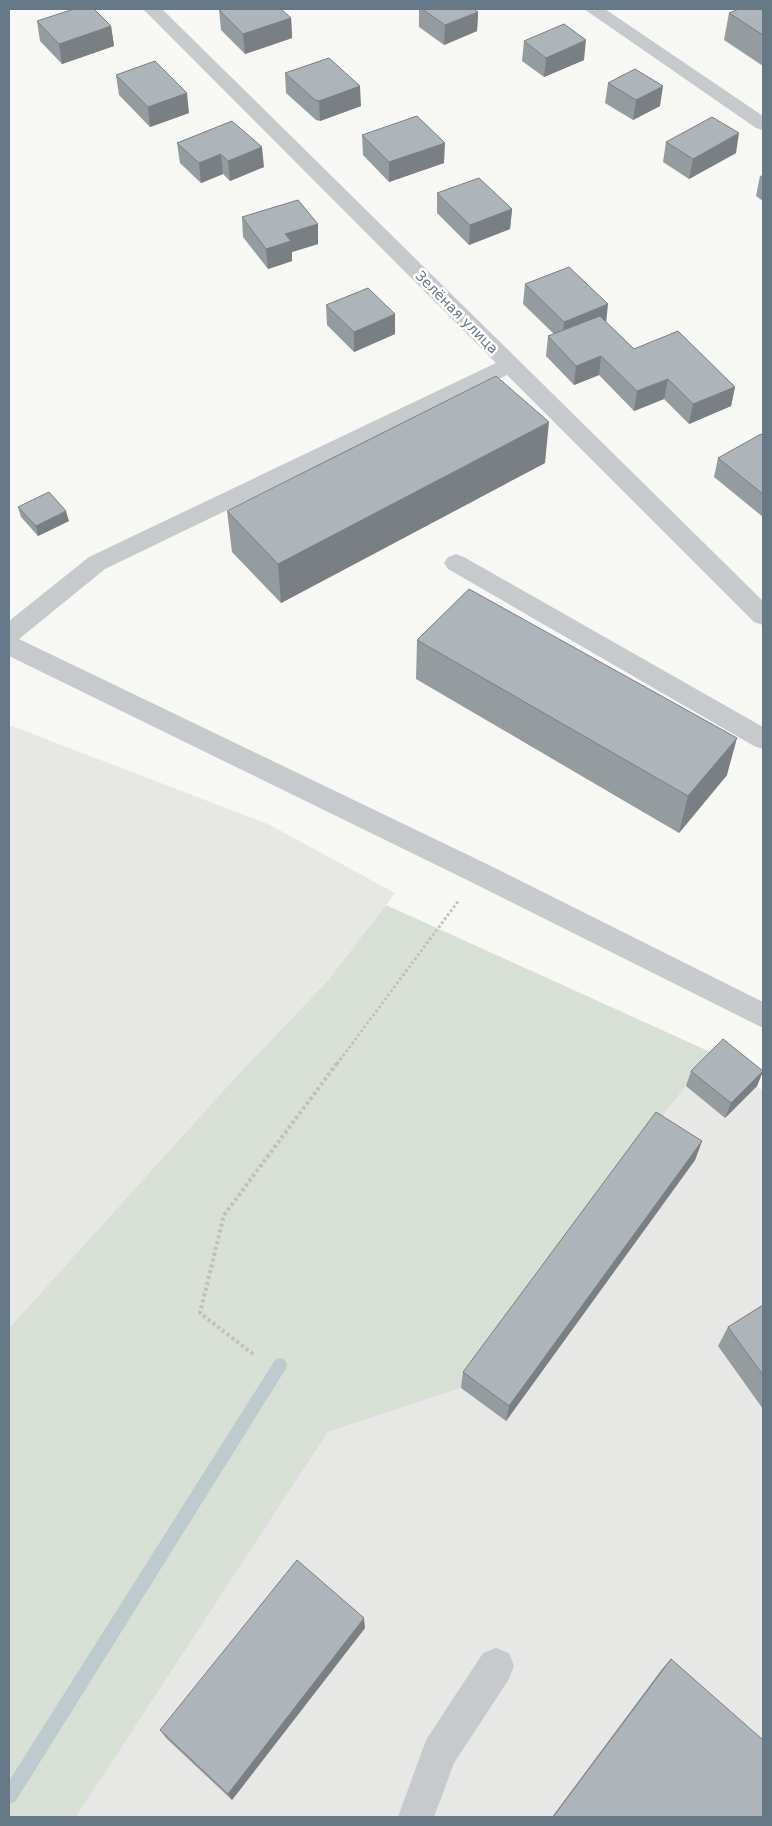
<svg xmlns="http://www.w3.org/2000/svg" width="772" height="1826" font-family="'DejaVu Sans',sans-serif">
	<style>
		.built { fill: #e7e8e6 }
		.green { fill: #d8dfd4 }
		.lines { fill: none; stroke-linecap: round; stroke-linejoin: round }
		.stream { fill: #bdcace; fill-rule: evenodd }
		.path-far1 { stroke: #bdc0c2; stroke-width: 3; stroke-dasharray: 2.5 2.5; stroke-linecap: butt }
		.path { stroke: #bdc0c2; stroke-width: 4; stroke-dasharray: 3 3; stroke-linecap: butt }
		.minor { fill: #c6cacd; fill-rule: evenodd }
		.wall { fill: #959ca0 }
		.shaded-wall { fill: #797f82 }
		.building { fill: #adb5ba; stroke: #797f82 }
		.labels { text-anchor: middle; dominant-baseline: central; stroke-width: 5; stroke-linejoin: round; paint-order: stroke }
		.far-street-label { font-size: 14px; fill: #647886; stroke: #fff }
	</style>
	<rect width="100%" height="100%" fill="#f7f7f3"/>
	<!-- built -->
	<path class="built" d="M9 725 268 824 395 893 343 964 234 1079 9 1328Z
		M717 1055 763 1091V1817H76L328 1432 461 1388 650 1132 686 1086Z"/>
	<!-- green -->
	<path class="green" d="M386 905 717 1055 686 1086 650 1132 461 1388 328 1432 76 1817H9V1328L234 1079 330 978Z"/>
	<g class="lines">
		<!-- stream -->
		<path class="stream" d="M280 1358 285 1360 287 1365 285 1370 15 1802 9 1804V1781L275 1360Z"/>
		<!-- path-far1 -->
		<path class="path-far1" d="M337 1064 459 900"/>
		<!-- path -->
		<path class="path" d="M253 1354 200 1313 224 1215 338 1062"/>
		<!-- minor -->
		<path class="minor" d="M143 9H162L763 601V625L754 622 507 375 105 569 19 639 489 865 763 1002V1028L469 881 9 656V621L89 557 496 363Z
			M584 9H605L763 116V130L756 128Z
			M456 554 464 557 763 727V749L754 746 448 569 444 563 448 557Z
			M496 1648 509 1653 514 1666 509 1679 454 1763 434 1817H398L426 1740 483 1653Z"/>
	</g>
	<!-- wall -->
	<path class="wall" d="M419 9H474L478 12 477 31 444 45 419 27Z
		M763 9V66L724 40 729 13Z
		M219 10 291 18 292 38 245 54 221 30Z
		M37 21 111 26 114 46 62 64 40 41Z
		M524 41 584 60 544 77 522 61Z
		M285 73 361 106 320 121 316 120 286 93Z
		M116 75 189 113 150 127 119 95Z
		M608 83 660 106 633 120 605 103Z
		M362 135 444 163 389 182 363 155Z
		M666 142 736 153 689 179 663 162Z
		M177 143 264 167 230 181 223 174 201 183 180 163Z
		M763 175V201L756 196 760 176Z
		M437 193 512 209 510 229 469 245 437 213Z
		M242 217 318 224V244L292 252V261L268 269 243 237Z
		M525 284 606 322 634 349 735 387 731 406 689 424 664 399 634 411 599 375 574 385 546 356 548 336 554 334 523 304Z
		M326 305 395 334 354 352 327 325Z
		M763 436V517L714 477 718 458Z
		M545 463 281 603 232 552 227 511Z
		M18 507 69 521 38 536 21 517Z
		M417 640 727 775 679 833 416 679Z
		M691 1071H763L757 1086 725 1118 686 1086Z
		M702 1141 695 1160 506 1421 461 1388 463 1372Z
		M763 1305V1409L718 1346 728 1327Z
		M365 1628 232 1800 166 1738 160 1730Z
		M671 1659 763 1817H552L662 1669Z"/>
	<!-- shaded-wall -->
	<path class="shaded-wall" d="M478 12 477 31 444 45 445 25Z
		M291 18 292 38 245 54 243 34Z
		M111 26 114 46 62 64 59 44Z
		M586 40 584 60 544 77 546 58Z
		M360 86 361 106 320 121 319 101Z
		M663 86 660 106 633 120 636 100Z
		M187 93 189 113 150 127 148 107Z
		M739 133 736 153 689 179 693 159Z
		M445 143 444 163 389 182V162Z
		M262 147 264 167 230 181 228 161Z
		M221 154 223 174 201 183 199 163Z
		M512 209 510 229 469 245 470 225Z
		M318 224V244L292 252V261L268 269 266 249 285 234Z
		M608 304 606 324 562 342 564 322Z
		M395 314V334L354 352V332Z
		M601 356 599 375 574 385 576 366Z
		M668 379 664 399 634 411 637 391Z
		M735 387 731 406 689 424 693 404Z
		M549 422 545 463 281 603 278 564Z
		M66 511 69 521 38 536 36 526Z
		M737 738 727 775 679 833 688 796Z
		M763 1071 757 1086 725 1118 731 1103Z
		M702 1141 695 1160 506 1421 509 1406Z
		M364 1618 365 1628 232 1800 228 1794Z"/>
	<!-- building -->
	<path class="building" d="M74 9H94L111 26 59 44 37 21Z
		M224 9H281L291 18 243 34 219 10Z
		M422 9H474L478 12 445 25Z
		M739 9H763V35L729 13Z
		M564 24 586 40 546 58 524 41Z
		M329 58 360 86 319 101 315 100 285 73Z
		M155 61 187 93 148 107 116 75Z
		M635 69 663 86 636 100 608 83Z
		M417 116 445 143 389 162 362 135Z
		M712 117 739 133 693 159 666 142Z
		M232 121 262 147 228 161 221 154 199 163 177 143Z
		M479 178 512 209 470 225 437 193Z
		M298 200 318 224 285 234 291 241 266 249 242 217Z
		M569 267 608 304 564 322 525 284Z
		M368 288 395 314 354 332 326 305Z
		M600 316 634 349 678 331 735 387 693 404 668 379 637 391 601 356 576 366 548 336Z
		M496 376 549 422 278 564 227 511Z
		M761 434 763 436V494L718 458Z
		M49 492 66 511 36 526 18 507Z
		M469 589 737 738 688 796 417 640Z
		M723 1039 763 1071 731 1103 691 1071Z
		M656 1112 702 1141 509 1406 463 1372Z
		M763 1305V1375L728 1327Z
		M297 1560 364 1618 228 1794 160 1730Z
		M671 1659 763 1740V1817H553Z"/>
	<g class="labels">
		<!-- far-street labels -->
		<g class="far-street-label">
			<text transform="translate(457 312) rotate(45)">Зелёная улица</text>
		</g>
	</g>
	<!-- border -->
	<rect width="772" height="1826" fill="none" stroke="#647886" stroke-width="20"/>
</svg>
